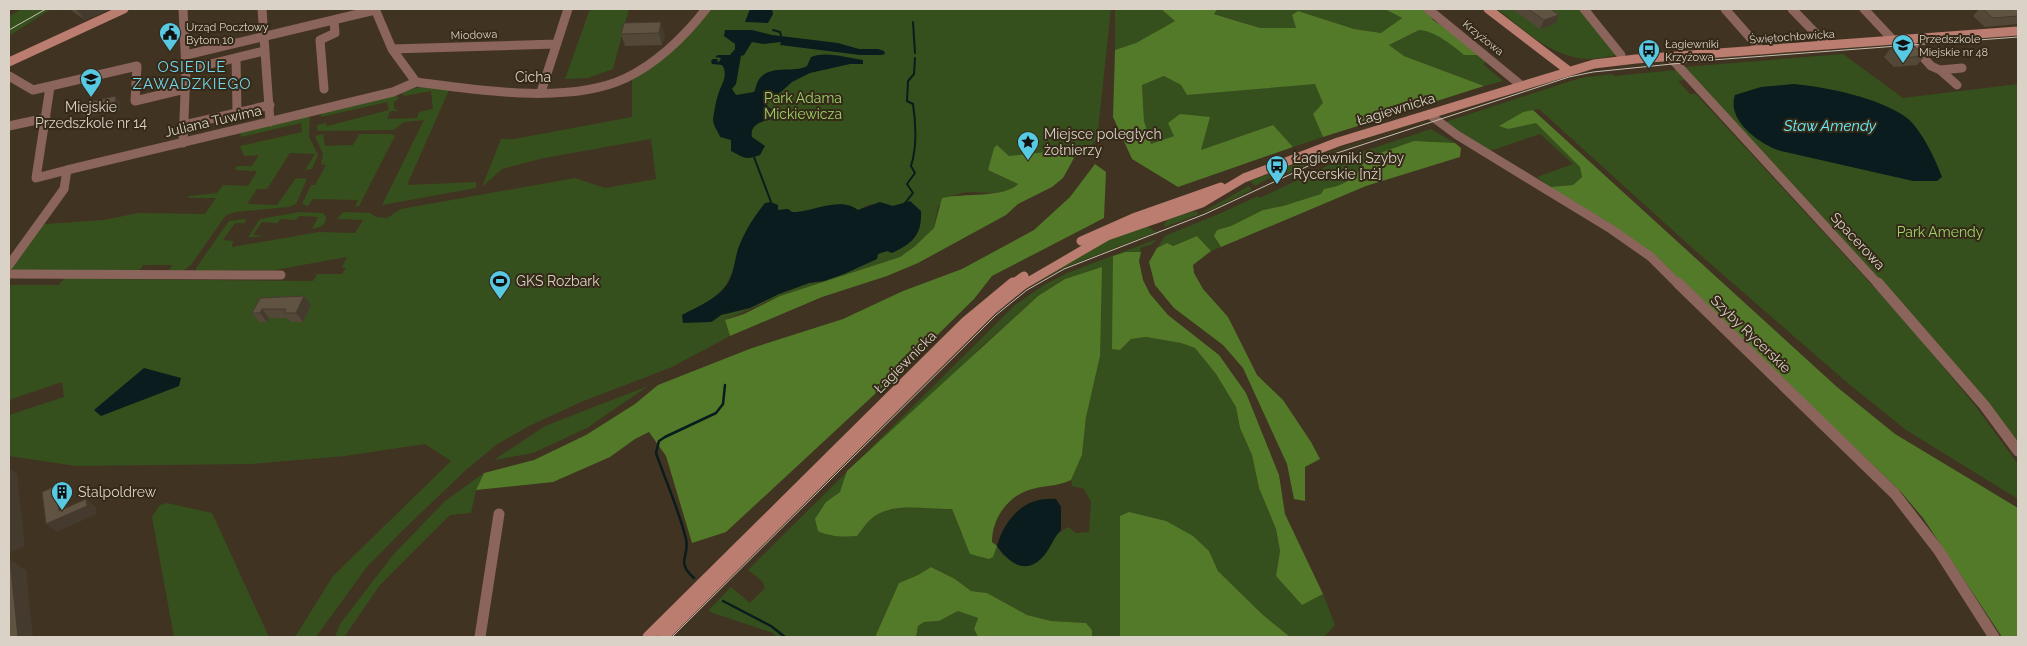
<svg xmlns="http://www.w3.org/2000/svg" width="2027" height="646" font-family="Raleway,sans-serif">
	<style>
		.green { fill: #36501d; fill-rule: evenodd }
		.forest { fill: #527a29 }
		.water { fill: #0a1c1d }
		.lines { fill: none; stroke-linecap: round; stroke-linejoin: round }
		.stream-far1 { stroke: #0a1c1d; stroke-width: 2 }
		.stream { stroke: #0a1c1d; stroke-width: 2.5 }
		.street-far1 { stroke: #8b645b; stroke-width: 9 }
		.street { stroke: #8b645b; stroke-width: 11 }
		.secondary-far1 { stroke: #ba7d6f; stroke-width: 9 }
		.secondary { stroke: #ba7d6f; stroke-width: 11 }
		.tram { stroke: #c7beb2; stroke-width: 1 }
		.wall { fill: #534738 }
		.shaded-wall { fill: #443a2e }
		.building { fill: #615341; stroke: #443a2e }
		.labels { text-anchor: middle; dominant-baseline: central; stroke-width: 4; stroke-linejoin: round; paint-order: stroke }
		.far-poi-label { font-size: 11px; fill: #dad2c7; stroke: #352918; text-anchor: start }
		.far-street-label { font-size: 11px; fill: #dad2c7; stroke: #352918 }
		.street-label { font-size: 14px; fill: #dad2c7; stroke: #352918 }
		.park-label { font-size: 14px; fill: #9cd46a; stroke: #352918 }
		.poi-label { font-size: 14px; fill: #dad2c7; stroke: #352918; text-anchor: start }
		.neighbourhood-label { font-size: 15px; letter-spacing: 1px; fill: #73d8ef; stroke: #352918 }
		.water-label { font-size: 15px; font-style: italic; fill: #68f0fe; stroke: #352918 }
	</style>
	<rect width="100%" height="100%" fill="#403321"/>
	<!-- green -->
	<path class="green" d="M17 9H51L9 36V16L19 11Z
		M590 9H629L613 69 588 78 565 79Z
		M706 9H1111L1097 139 1087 151 1074 158 1064 150 1009 156 998 146 988 170 1018 184C997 201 975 187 955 195 949 197 943 203 938 206L934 228 914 247 900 257 780 296 725 320 730 336 672 367 581 402 527 427 496 445 466 470 403 530 366 568 316 637H295L333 576 451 461 425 444 345 456 251 464 76 466 9 456V415L64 397 62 382 9 400V285H59L65 277 94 279 313 281 317 274H342L346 268 342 267 347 257 275 270 196 271V268L229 221 246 219 245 223H235L223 240 233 241 232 247 319 232 355 233 363 220 337 219 343 212 370 213 376 217 387 218 401 209 575 178 605 188 656 179 651 139 544 158 502 169 482 187 501 139H514L632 117V77L657 59ZM907 202 887 251 878 254 877 259 824 281 809 283 793 289 763 300 750 308 721 315 713 322 696 308C735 289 730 272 744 236 749 224 757 213 765 203L778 210 788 209 792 212H797L840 204 858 210 870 204 893 206Z
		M1115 9H1161L1175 21 1136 43 1115 50Z
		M1217 9H1385L1402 18 1381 33 1354 29 1298 11 1292 15 1296 28H1260L1213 13Z
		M1497 9H1579L1617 55C1608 56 1598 59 1589 59 1552 58 1525 30 1497 9Z
		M1419 30C1435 31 1452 45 1464 55H1480L1488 61 1483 64 1503 81 1484 86 1404 56 1389 45Z
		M1843 54 1903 98 2018 84V449L1685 67Z
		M1676 70 1679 71 1685 80 1678 81 1690 94H1696L1906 322 1974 404 2018 464V499L1906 430 1850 385 1689 245 1539 109 1523 112 1500 126 1508 129 1535 122 1580 167 1582 177 1573 185 1550 187 1537 177 1573 164 1540 134 1490 151 1445 122 1580 78 1612 74 1614 76Z
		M1164 76 1181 85 1187 95 1315 83 1324 103 1313 114 1323 137 1293 147 1272 125 1201 150 1174 136 1151 144 1144 121 1142 85Z
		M420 87 449 90 407 185 476 182V188L382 205 424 120 404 122 394 130 320 131 317 130V125L326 123 327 126 389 110 387 102 321 117V111L394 94 399 98 394 102V108L398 111H390L387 119 417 118 419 112 433 109 431 91 405 96 399 92Z
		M310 113 309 137 318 155 312 169 305 170 315 154 290 153 267 189H257L247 204 277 205 296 178 307 179 296 204 289 207 236 212 226 215 191 265 184 270H169L172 265H143L139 271H9V268L41 226 45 224 104 220 138 213 205 214 216 198H188L189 196 217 193 223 185 248 186 257 171 235 170 237 166H252L259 155 244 156 240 146 302 132 301 123 241 137 240 130Z
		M1424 122 1332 152 1288 173 1285 170 1255 186 1250 181 1317 156Z
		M1431 129 1455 143 1441 144 1428 141 1366 158 1361 169 1346 184 1321 194 1283 206 1263 210 1231 226 1217 230 1216 240 1221 247 1211 251 1197 236 1172 246 1167 243 1157 248 1165 236 1221 213 1258 196 1260 198 1346 157Z
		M323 134 325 146 353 145 359 134H391L395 136 359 206 355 207 358 200 313 199 308 206 302 204 311 185H315L326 165 321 164 323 154 315 136Z
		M1249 186 1252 190 1215 208 1165 227 1164 225 1166 221 1169 218 1196 211 1199 214Z
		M300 212 323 213 326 217C326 226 320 227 312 229L318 217 299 216 296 220 280 219 278 223 262 222 253 235 264 236 248 237 260 219Z
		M1147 226 1156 232 1063 268 1007 299 1101 241Z
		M1157 239 1152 244 1140 248 1141 252H1126L1120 350 1131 339 1146 337 1181 343 1195 348 1216 374 1236 407 1240 428 1252 455 1259 488 1276 529 1280 551 1276 576 1302 605 1323 594 1335 625 1324 637 1289 636 1263 615 1218 571 1209 551 1120 516V637H1092V630L1086 623 1051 621 1027 615 987 593 971 591 955 579 931 567 918 575 899 583 875 637H776L773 633 710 612 709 610 731 587 750 603 765 588 762 581 748 570 1015 305 1044 285 1067 273ZM1065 279 1086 417 1082 455 1071 480 1072 486 1084 489 1091 502 1089 532 1076 533 1068 527 1056 535 1052 540 1003 556 997 546 993 557 961 533 952 509C926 510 891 500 869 521 865 525 861 531 857 536L826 502 840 492 980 348 1038 296Z
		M648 386 587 428 533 453 494 460 545 426Z
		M484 473 476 490 471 513 450 515 380 585 344 637H335L340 624 393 555 445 501Z
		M167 503 212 513 269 637H174L152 517 160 505Z
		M958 611 978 618 974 629 978 637H916L918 626 924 622 939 621Z"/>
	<!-- forest -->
	<path class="forest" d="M1161 9H1217L1214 14 1260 28H1296L1292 15 1298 11 1354 29 1381 33 1402 18 1385 9H1425L1433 20 1460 38 1480 55H1464C1452 45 1435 31 1419 30L1389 45 1404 56 1484 86 1323 137 1313 114 1323 103 1315 84 1187 95 1181 85 1164 76 1142 85 1144 121 1151 144 1174 136 1168 123 1180 114 1210 117 1201 150 1273 125 1293 147 1178 187 1132 159 1113 117 1115 50 1136 43 1175 21Z
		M1533 110 1837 387 1895 434 2018 508V637H2002L1923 518 1901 492 1653 255 1621 231 1550 187 1573 185 1582 177 1580 167 1536 123 1508 129 1499 126 1523 112Z
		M1414 141 1455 143 1461 148 1460 157 1366 186 1221 247 1214 236 1217 230 1231 226 1263 210 1283 206 1321 194 1324 189C1346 185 1356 179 1366 158Z
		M997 145 1009 156 1064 150 1074 158 1063 178 1052 187 1018 204 1006 215 918 263 887 276 822 297 730 336 725 320 744 314 780 296 900 257 914 247 934 228 942 198C963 193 1004 198 1018 184L988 170 994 148Z
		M1095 164 1106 172 1104 218 992 276 974 299 918 354 726 532 692 543 666 456 649 432 635 439 610 457 553 482 476 490 484 473 534 460 586 435 635 404 658 385 752 348 843 319 903 291 962 269 1034 230 1070 197Z
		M1197 236 1211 251 1193 265 1194 273 1203 289 1228 317 1257 375 1283 400 1311 442 1320 459 1305 467V501L1294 499 1287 464 1243 368 1223 345 1174 308 1155 285 1149 262 1157 248 1167 243 1173 246Z
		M1126 252H1141L1139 261 1143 280 1150 294 1168 315 1219 355 1246 393 1279 475 1285 514 1323 594 1302 605 1276 576 1280 551 1276 529 1259 488 1252 455 1240 428 1236 407 1216 374 1195 348 1181 343 1146 337 1131 339 1120 350 1112 349 1113 256Z
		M1102 267 1100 356 1086 417 1082 455 1071 480C1057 487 1043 485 1029 490 1007 497 992 519 992 542L997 546 993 557 989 559 970 554 952 509C926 510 890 500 869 521 865 525 861 531 857 536 843 537 831 537 818 531L815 519 826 502 840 492 847 471 1038 296 1065 279Z
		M1129 512 1166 521 1193 536 1209 551 1218 571 1263 615 1289 636 1301 637H1120V516Z
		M931 567 955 579 971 591 987 593 1027 615 1051 621 1086 623 1092 630V637H978L974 629 978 618 958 611 939 621 924 622 918 626 916 637H875L899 583 918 575Z"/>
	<!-- water -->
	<path class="water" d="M750 9H772L773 14 768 23 745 22Z
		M725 30H752L772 35 838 43 859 49H878L884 51 885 54 881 55H860L780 45 781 42 763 44 752 42 744 55 741 56 736 84 732 89 736 95 754 92C756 88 756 84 758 81 769 63 792 74 807 66L811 57C828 51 846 58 863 60V64H850L810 73 792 82 782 91 766 102C767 108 771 110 777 109L779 115 777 118C766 120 749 123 752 137L765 146 760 155C744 161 744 157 731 151V140L720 137C718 131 713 126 713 119 714 113 716 100 718 95 721 84 729 76 722 65L712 64 711 61 713 59H718L717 61 719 62 721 58 715 57 718 55H730L735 49V44L724 36Z
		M1794 84C1826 87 1881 98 1907 118 1921 129 1936 160 1942 177L1937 181H1913L1781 151C1760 145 1726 120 1735 95L1761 87Z
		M910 201 921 211C922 235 913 243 892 253L887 251 878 254 877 259 844 274 824 281 809 283 779 294 750 308 721 315 711 322 683 323 682 315C697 307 715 300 726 286 734 275 734 262 738 249 744 232 754 217 765 203L771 202 778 205V210L788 209 792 212H797C817 210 841 197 858 210L880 202 893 206Z
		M144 368 181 378 179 386 101 416 94 410Z
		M1056 499 1061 507V530C1054 537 1052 545 1046 553 1029 576 1011 566 997 546 1005 518 1025 496 1056 499Z"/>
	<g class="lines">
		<!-- stream-far1 -->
		<path class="stream-far1" d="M913 22 915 53
			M773 30 780 32 781 36
			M754 157 771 202
			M905 203 913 193 907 184 915 173 911 166C917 147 916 124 913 104L907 101 908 81 914 74 915 58"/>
		<!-- stream -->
		<path class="stream" d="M694 578C675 561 690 557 686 539 680 513 665 479 656 453L659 441 665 437 716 413 723 404 725 385
			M723 601 771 626 785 637"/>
		<!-- street-far1 -->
		<path class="street-far1" d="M183 9 186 70 183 143
			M262 9 270 122
			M375 9 392 49 416 82C477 90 569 105 626 78 659 62 684 37 706 9
			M1428 9 1522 86
			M1584 9 1621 55
			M1725 9 1761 50
			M1792 9 1827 45
			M1864 9 1893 40
			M1907 39 1931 66 1940 70 1957 85
			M392 49 556 44
			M186 55 375 10
			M1670 57 1879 285
			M236 58 237 112
			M186 70 264 51
			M1940 70 1962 68
			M9 76 33 90 137 66 135 101 185 89
			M50 87 36 178 67 170
			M324 89 320 40 335 33 334 20
			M541 92 568 9
			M1430 115 1457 135 1611 229 1651 257 1679 285
			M184 125 270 105
			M9 126 46 118
			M9 265 64 189 67 170 393 92 416 82
			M9 274 281 275"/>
		<!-- street -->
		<path class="street" d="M1678 283 1895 494 1939 551 1994 637
			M1878 283 1984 405 2018 451
			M480 637 499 514"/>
		<!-- secondary-far1 -->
		<path class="secondary-far1" d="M1488 9 1569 71
			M9 62 124 9
			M1081 241 1133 218 1221 187
			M1011 285 1024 276
			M1023 285 1107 236 1202 203 1244 178 1338 142 1594 64 1636 59 2018 31"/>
		<!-- secondary -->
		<path class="secondary" d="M648 637 966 322 1013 283
			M663 637 991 310 1024 283"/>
		<!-- tram -->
		<path class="tram" d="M9 30 46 9
			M672 637 996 315 1027 290 1064 269 1205 214 1334 154 1569 77 1593 72 1712 60 2018 37"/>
	</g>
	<!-- wall -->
	<path class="wall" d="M69 9H110L85 20Z
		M1512 9H1551L1559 15 1555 24 1540 29Z
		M1979 9H2018V24L1985 27 1973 16Z
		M624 23 665 35 662 45 625 46 621 34Z
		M1891 48 1925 56 1917 65 1894 67 1884 57Z
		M304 296 311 305 303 322H291L287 318H269L267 322H259L252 313 260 298Z"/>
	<!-- shaded-wall -->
	<path class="shaded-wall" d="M76 9H110L85 20Z
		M1559 15 1555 24 1540 29 1544 20Z
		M661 22 665 35 662 45 659 33Z
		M116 96 120 102V110L84 118 79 111Z
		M304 296 311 305 303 322 296 313Z
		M262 309 269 318 267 322 260 313Z
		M9 468 17 474 25 546 9 553Z
		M56 486 66 494 69 514 86 499 96 507 97 514 57 532 46 524Z
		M10 560 26 570 33 637H18Z"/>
	<!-- building -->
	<path class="building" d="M1528 9H1551L1559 15 1544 20Z
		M1983 9H2018V16L1993 18Z
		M661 22 659 33 621 34 624 23Z
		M1914 46 1925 56 1901 58 1891 48Z
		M116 96 115 103 79 111 80 104Z
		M304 296 296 313H284L286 309H262L260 313H252L260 298Z
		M56 486 59 511 86 499 87 506 46 524 42 492Z
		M9 522 10 536H9Z
		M10 560 18 637H9V561Z"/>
	<!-- icons -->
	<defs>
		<g id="civic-pin" transform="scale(1.125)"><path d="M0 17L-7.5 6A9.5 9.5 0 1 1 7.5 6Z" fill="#57c9e2" stroke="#352918"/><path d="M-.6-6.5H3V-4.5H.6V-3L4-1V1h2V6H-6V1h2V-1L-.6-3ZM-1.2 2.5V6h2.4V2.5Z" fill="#111"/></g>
		<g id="school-pin" transform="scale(1.125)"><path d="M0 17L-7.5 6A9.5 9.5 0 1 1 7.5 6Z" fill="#57c9e2" stroke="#352918"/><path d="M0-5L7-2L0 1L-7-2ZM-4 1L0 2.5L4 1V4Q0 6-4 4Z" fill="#111"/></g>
		<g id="bus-pin" transform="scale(1.125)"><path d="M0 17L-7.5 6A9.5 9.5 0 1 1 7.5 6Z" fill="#57c9e2" stroke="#352918"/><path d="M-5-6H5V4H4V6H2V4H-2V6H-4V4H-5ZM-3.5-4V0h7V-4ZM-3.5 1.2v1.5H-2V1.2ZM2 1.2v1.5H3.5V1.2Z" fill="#111"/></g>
		<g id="sight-pin" transform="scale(1.125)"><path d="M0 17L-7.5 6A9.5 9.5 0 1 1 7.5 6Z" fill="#57c9e2" stroke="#352918"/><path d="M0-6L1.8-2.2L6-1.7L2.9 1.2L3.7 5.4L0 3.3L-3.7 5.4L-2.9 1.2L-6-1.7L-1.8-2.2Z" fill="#111"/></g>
		<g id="stadium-pin" transform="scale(1.125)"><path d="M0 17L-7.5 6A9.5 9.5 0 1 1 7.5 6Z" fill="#57c9e2" stroke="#352918"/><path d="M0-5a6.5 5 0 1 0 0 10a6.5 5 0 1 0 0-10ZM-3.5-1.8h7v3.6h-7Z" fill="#111"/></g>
		<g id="building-pin" transform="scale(1.125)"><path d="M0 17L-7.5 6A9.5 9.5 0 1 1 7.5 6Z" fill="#57c9e2" stroke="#352918"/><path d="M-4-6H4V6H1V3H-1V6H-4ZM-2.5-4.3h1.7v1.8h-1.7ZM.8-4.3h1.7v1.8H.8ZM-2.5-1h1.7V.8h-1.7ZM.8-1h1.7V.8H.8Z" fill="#111"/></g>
	</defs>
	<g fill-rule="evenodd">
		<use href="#civic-pin" x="170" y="33"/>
		<use href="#school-pin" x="1903" y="45"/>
		<use href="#bus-pin" x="1649" y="50"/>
		<use href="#school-pin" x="91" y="79"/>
		<use href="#sight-pin" x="1028" y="142"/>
		<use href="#bus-pin" x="1277" y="166"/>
		<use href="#stadium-pin" x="500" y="281"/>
		<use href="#building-pin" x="62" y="492"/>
	</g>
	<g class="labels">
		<!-- far-poi labels -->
		<g class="far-poi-label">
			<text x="186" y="27">Urząd Pocztowy<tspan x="186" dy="13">Bytom 10</tspan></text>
			<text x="1919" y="39">Przedszkole<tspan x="1919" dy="13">Miejskie nr 48</tspan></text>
			<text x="1665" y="44">Łagiewniki<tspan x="1665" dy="13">Krzyżowa</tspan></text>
		</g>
		<!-- far-street labels -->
		<g class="far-street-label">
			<text transform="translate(474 35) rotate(-2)">Miodowa</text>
			<text transform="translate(1792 37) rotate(-4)">Świętochłowicka</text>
			<text transform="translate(1483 38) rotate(39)">Krzyżowa</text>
		</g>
		<!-- street labels -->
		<g class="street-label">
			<text x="533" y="77">Cicha</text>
			<text transform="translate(1396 109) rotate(-17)">Łagiewnicka</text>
			<text transform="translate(213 121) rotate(-13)">Juliana Tuwima</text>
			<text transform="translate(1858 241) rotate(47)">Spacerowa</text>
			<text transform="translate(1751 334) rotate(44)">Szyby Rycerskie</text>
			<text transform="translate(905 362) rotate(-45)">Łagiewnicka</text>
		</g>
		<!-- park labels -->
		<g class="park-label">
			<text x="803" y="98">Park Adama<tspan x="803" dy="16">Mickiewicza</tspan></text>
			<text x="1940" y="232">Park Amendy</text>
		</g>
		<!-- poi labels -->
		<g class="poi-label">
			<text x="91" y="107" text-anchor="middle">Miejskie<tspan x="91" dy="16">Przedszkole nr 14</tspan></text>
			<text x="1044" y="134">Miejsce poległych<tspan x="1044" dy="16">żołnierzy</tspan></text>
			<text x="1293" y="158">Łagiewniki Szyby<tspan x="1293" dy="16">Rycerskie [nż]</tspan></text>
			<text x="516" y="281">GKS Rozbark</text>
			<text x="78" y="492">Stalpoldrew</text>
		</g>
		<!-- neighbourhood labels -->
		<g class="neighbourhood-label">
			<text x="192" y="67">OSIEDLE<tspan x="192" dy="17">ZAWADZKIEGO</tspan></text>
		</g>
		<!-- water labels -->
		<g class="water-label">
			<text x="1830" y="126">Staw Amendy</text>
		</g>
	</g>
	<!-- border -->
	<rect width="2027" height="646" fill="none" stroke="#dad2c7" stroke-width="20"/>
</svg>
